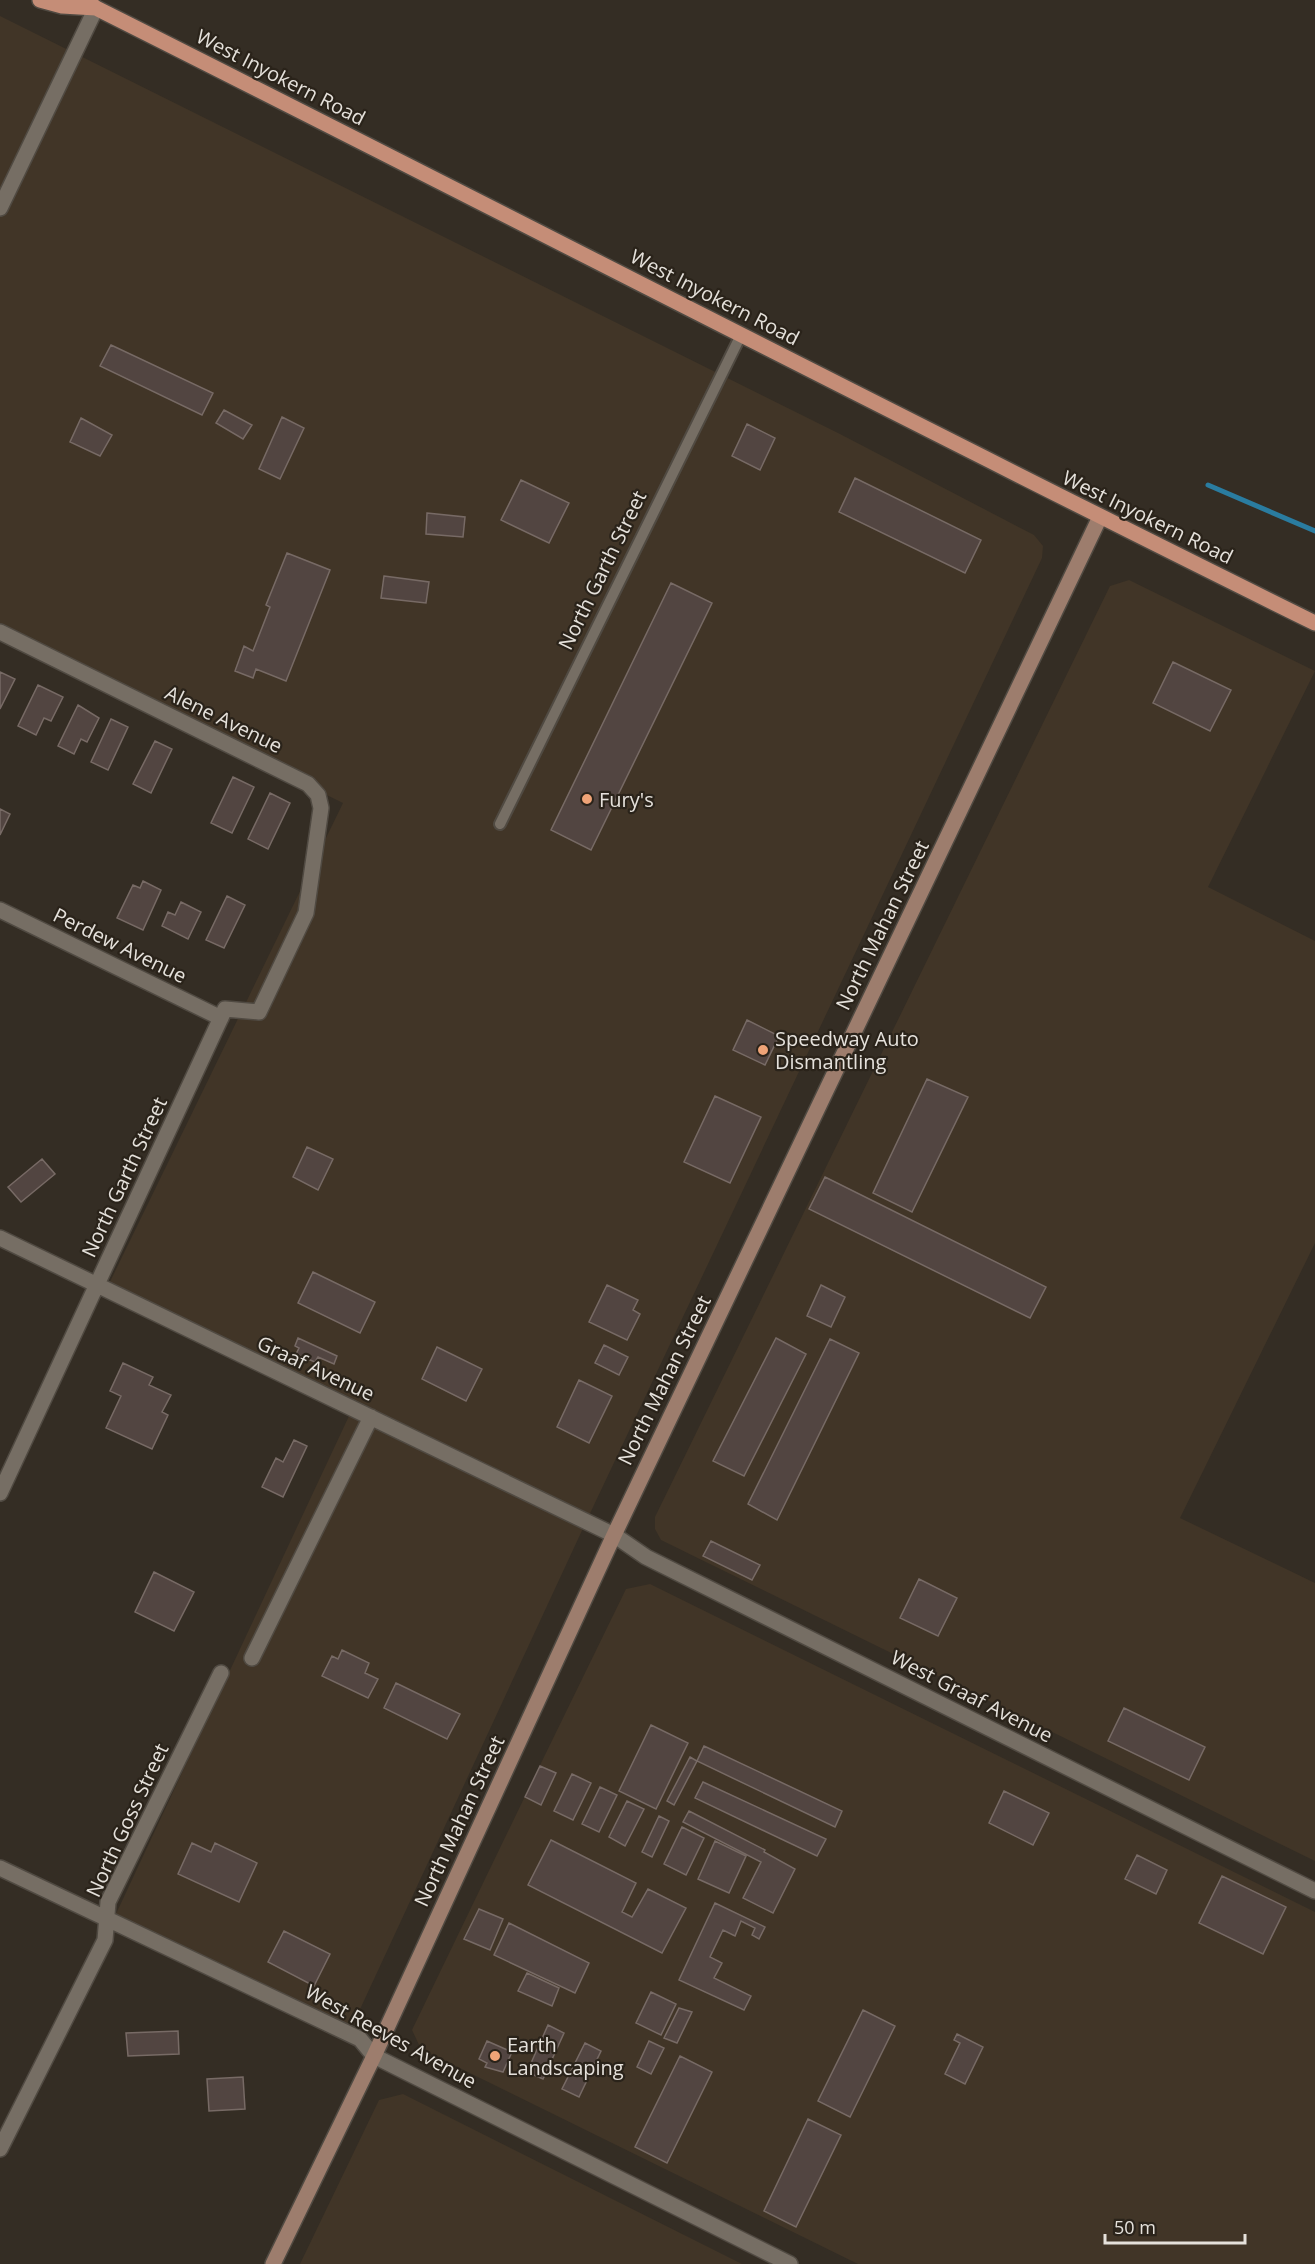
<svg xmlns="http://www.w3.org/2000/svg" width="1315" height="2264" font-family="'Open Sans',sans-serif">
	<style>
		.built { fill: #413527 }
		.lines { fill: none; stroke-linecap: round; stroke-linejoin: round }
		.stream { stroke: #2a7ca0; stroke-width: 5 }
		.building { fill: #524541; stroke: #776a65; stroke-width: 1.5 }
		.lane-casing { stroke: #504a42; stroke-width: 14 }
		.street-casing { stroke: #504a42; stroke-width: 18 }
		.secondary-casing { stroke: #504a42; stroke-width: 18 }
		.primary-casing { stroke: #504a42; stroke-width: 18 }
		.lane { stroke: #766e64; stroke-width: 10 }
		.street { stroke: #766e64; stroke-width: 15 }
		.secondary { stroke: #9d7d6d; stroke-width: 15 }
		.primary { stroke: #c58d77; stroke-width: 15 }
		.poi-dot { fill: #efa377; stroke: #2a231a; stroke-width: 2 }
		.labels { text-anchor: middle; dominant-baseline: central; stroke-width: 4.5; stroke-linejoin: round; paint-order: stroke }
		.street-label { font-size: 20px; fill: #e5e1db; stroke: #2a231a }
		.poi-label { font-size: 20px; fill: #e5e1db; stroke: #2a231a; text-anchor: start }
	</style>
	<rect width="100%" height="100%" fill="#342d24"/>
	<!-- built -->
	<path class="built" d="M0 16 840 434 1034 535 1043 546 1042 558 585 1524 349 2033 115 1916 349 1416 103 1296 343 803 0 634Z
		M1129 580 1315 671 1208 887 1315 941V1243L1180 1518 1315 1583V1861L661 1540 655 1529V1517L1110 586Z
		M650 1584 1315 1912V2264H858L421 2049 412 2030 544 1757 626 1589Z
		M403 2094 742 2264H300L379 2100Z"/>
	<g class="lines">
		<!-- stream -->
		<path class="stream" d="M1208 485 1315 531"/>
	</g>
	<!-- building -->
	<path class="building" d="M111 345 213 393 202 415 100 366Z
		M224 410 252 425 243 439 216 423Z
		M282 417 304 428 280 479 259 469Z
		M81 418 112 435 100 456 70 442Z
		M747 424 775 438 760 470 732 456Z
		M855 478 981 540 965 573 839 512Z
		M521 480 569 503 549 543 501 520Z
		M427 513 465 517 463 537 426 534Z
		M287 553 330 570 286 681 256 669 253 678 235 671 244 646 253 651 270 607 266 605Z
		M384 576 429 582 426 603 381 598Z
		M671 583 712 603 591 850 551 830Z
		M1173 662 1231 690 1210 731 1153 703Z
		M0 672 15 679 0 709Z
		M38 685 63 697 51 721 44 718 36 735 18 726Z
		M78 705 99 718 87 742 81 739 74 754 58 746Z
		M111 719 128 727 108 770 91 762Z
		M155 741 172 749 151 793 133 784Z
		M233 777 254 787 232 833 211 823Z
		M270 793 290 803 268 849 248 839Z
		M0 809 10 814 0 835Z
		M143 881 161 890 143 930 117 918 133 885 140 888Z
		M227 896 245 905 224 948 206 940Z
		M181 902 201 912 188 939 162 926 168 912 175 915Z
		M747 1020 779 1036 765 1065 733 1050Z
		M927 1079 968 1097 912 1212 873 1193Z
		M715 1096 761 1117 730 1183 684 1162Z
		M307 1147 333 1159 318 1190 293 1177Z
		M42 1159 55 1174 21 1202 8 1187Z
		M825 1177 1046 1287 1030 1318 809 1209Z
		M313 1272 375 1302 360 1333 298 1303Z
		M607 1285 638 1300 633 1310 640 1314 627 1340 589 1322Z
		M821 1285 845 1297 831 1327 807 1316Z
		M298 1338 337 1356 334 1364 318 1357 315 1362 296 1354 299 1348 295 1346Z
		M776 1338 806 1354 744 1476 713 1461Z
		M830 1339 859 1353 777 1520 748 1504Z
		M604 1345 628 1357 619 1375 595 1363Z
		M437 1347 482 1369 466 1401 422 1379Z
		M123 1363 153 1377 149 1385 171 1395 162 1412 168 1415 152 1449 106 1428 121 1396 110 1391Z
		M579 1380 612 1396 589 1443 557 1427Z
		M294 1440 307 1446 283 1497 262 1487 276 1458 283 1462Z
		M711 1541 760 1565 752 1580 703 1556Z
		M154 1572 194 1592 174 1631 135 1612Z
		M919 1579 957 1598 938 1636 900 1618Z
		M342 1650 369 1663 365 1673 378 1679 368 1698 322 1676 332 1656 338 1659Z
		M396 1683 460 1714 447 1739 384 1708Z
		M1124 1708 1205 1747 1189 1780 1108 1741Z
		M651 1725 688 1743 656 1809 619 1791Z
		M704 1746 842 1811 835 1827 697 1761Z
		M690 1757 697 1761 674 1805 667 1801Z
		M540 1766 556 1773 541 1805 525 1797Z
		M572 1774 591 1783 573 1820 554 1811Z
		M703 1782 826 1839 817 1856 695 1798Z
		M600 1787 617 1795 599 1832 582 1824Z
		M1004 1791 1049 1813 1033 1845 989 1823Z
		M627 1801 644 1809 625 1846 609 1837Z
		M689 1811 765 1850 764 1852 795 1869 773 1913 743 1898 761 1862 683 1822Z
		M659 1816 669 1821 652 1857 642 1852Z
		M682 1827 704 1838 686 1875 664 1864Z
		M551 1840 636 1883 622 1912 632 1917 648 1889 686 1908 662 1953 528 1885Z
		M715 1841 746 1856 729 1893 698 1879Z
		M192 1843 211 1852 215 1843 257 1863 239 1902 178 1874Z
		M1137 1855 1167 1870 1156 1894 1125 1879Z
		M1222 1876 1286 1907 1263 1954 1199 1923Z
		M715 1903 765 1927 759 1939 752 1935 755 1928 741 1921 735 1936 723 1930 710 1957 722 1963 714 1978 751 1996 744 2010 679 1980Z
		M479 1909 503 1919 490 1950 464 1939Z
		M509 1923 589 1963 575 1993 494 1955Z
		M284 1931 330 1954 314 1986 268 1962Z
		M527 1973 559 1988 552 2006 518 1991Z
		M651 1992 676 2004 661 2035 636 2023Z
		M679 2008 692 2012 677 2043 664 2038Z
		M863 2010 895 2026 850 2117 818 2101Z
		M548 2025 564 2033 543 2079 527 2072Z
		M178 2031 179 2054 128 2056 126 2033Z
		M957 2034 983 2047 965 2084 945 2074 960 2043 954 2040Z
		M487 2041 512 2052 503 2072 485 2067 487 2063 479 2059Z
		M649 2041 664 2048 651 2074 637 2067Z
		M585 2043 601 2051 579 2097 562 2089Z
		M680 2056 712 2072 667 2163 635 2147Z
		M243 2077 245 2109 209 2111 207 2079Z
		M808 2119 841 2135 796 2227 764 2211Z"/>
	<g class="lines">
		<!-- lane casing -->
		<g class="lane-casing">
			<path id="lane" d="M500 824 741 335"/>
		</g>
		<!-- street casing -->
		<g class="street-casing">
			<path id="street" d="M0 208 96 8
				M0 632 308 784 318 795 321 808 306 913 259 1012 225 1009 0 1493
				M0 910 221 1018
				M0 1238 614 1535 646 1557 1315 1891
				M252 1658 371 1417
				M0 1868 360 2039 374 2056 790 2264
				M0 2149 105 1940 108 1902 221 1673"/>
		</g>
		<!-- secondary casing -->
		<g class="secondary-casing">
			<path id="secondary" d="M273 2264 374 2056 614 1535 1100 517"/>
		</g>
		<!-- primary casing -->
		<g class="primary-casing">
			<path id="primary" d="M40 0 62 6 96 8
				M86 0 96 8C503 212 907 422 1315 623"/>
		</g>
		<!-- lane -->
		<use href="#lane" class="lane"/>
		<!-- street -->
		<use href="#street" class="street"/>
		<!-- secondary -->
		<use href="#secondary" class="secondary"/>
		<!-- primary -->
		<use href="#primary" class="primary"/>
	</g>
	<!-- markers -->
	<g class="poi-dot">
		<circle cx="587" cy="799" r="6"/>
		<circle cx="763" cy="1050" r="6"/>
		<circle cx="495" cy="2056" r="6"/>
	</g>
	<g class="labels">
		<!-- street labels -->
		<g class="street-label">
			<text transform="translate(281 77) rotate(27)">West Inyokern Road</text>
			<text transform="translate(715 297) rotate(27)">West Inyokern Road</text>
			<text transform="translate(1148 517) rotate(26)">West Inyokern Road</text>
			<text transform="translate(602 570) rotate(-64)">North Garth Street</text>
			<text transform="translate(224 719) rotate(26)">Alene Avenue</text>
			<text transform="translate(882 925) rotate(-64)">North Mahan Street</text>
			<text transform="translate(120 945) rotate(26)">Perdew Avenue</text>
			<text transform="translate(124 1177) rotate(-65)">North Garth Street</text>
			<text transform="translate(316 1368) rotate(25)">Graaf Avenue</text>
			<text transform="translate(664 1380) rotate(-64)">North Mahan Street</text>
			<text transform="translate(972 1696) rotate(27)">West Graaf Avenue</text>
			<text transform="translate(127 1820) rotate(-65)">North Goss Street</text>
			<text transform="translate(459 1821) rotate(-65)">North Mahan Street</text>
			<text transform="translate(391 2036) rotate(29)">West Reeves Avenue</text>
		</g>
		<!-- poi labels -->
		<g class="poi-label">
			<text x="599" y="799">Fury's</text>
			<text x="775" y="1038">Speedway Auto<tspan x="775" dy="23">Dismantling</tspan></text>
			<text x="507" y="2044">Earth<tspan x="507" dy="23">Landscaping</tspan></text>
		</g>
	</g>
	<!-- scale -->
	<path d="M1105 2234v9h140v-9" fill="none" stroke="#e5e1db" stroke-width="3"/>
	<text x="1114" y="2234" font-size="18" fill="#e5e1db" stroke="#2a231a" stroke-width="4.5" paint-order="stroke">50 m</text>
</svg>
